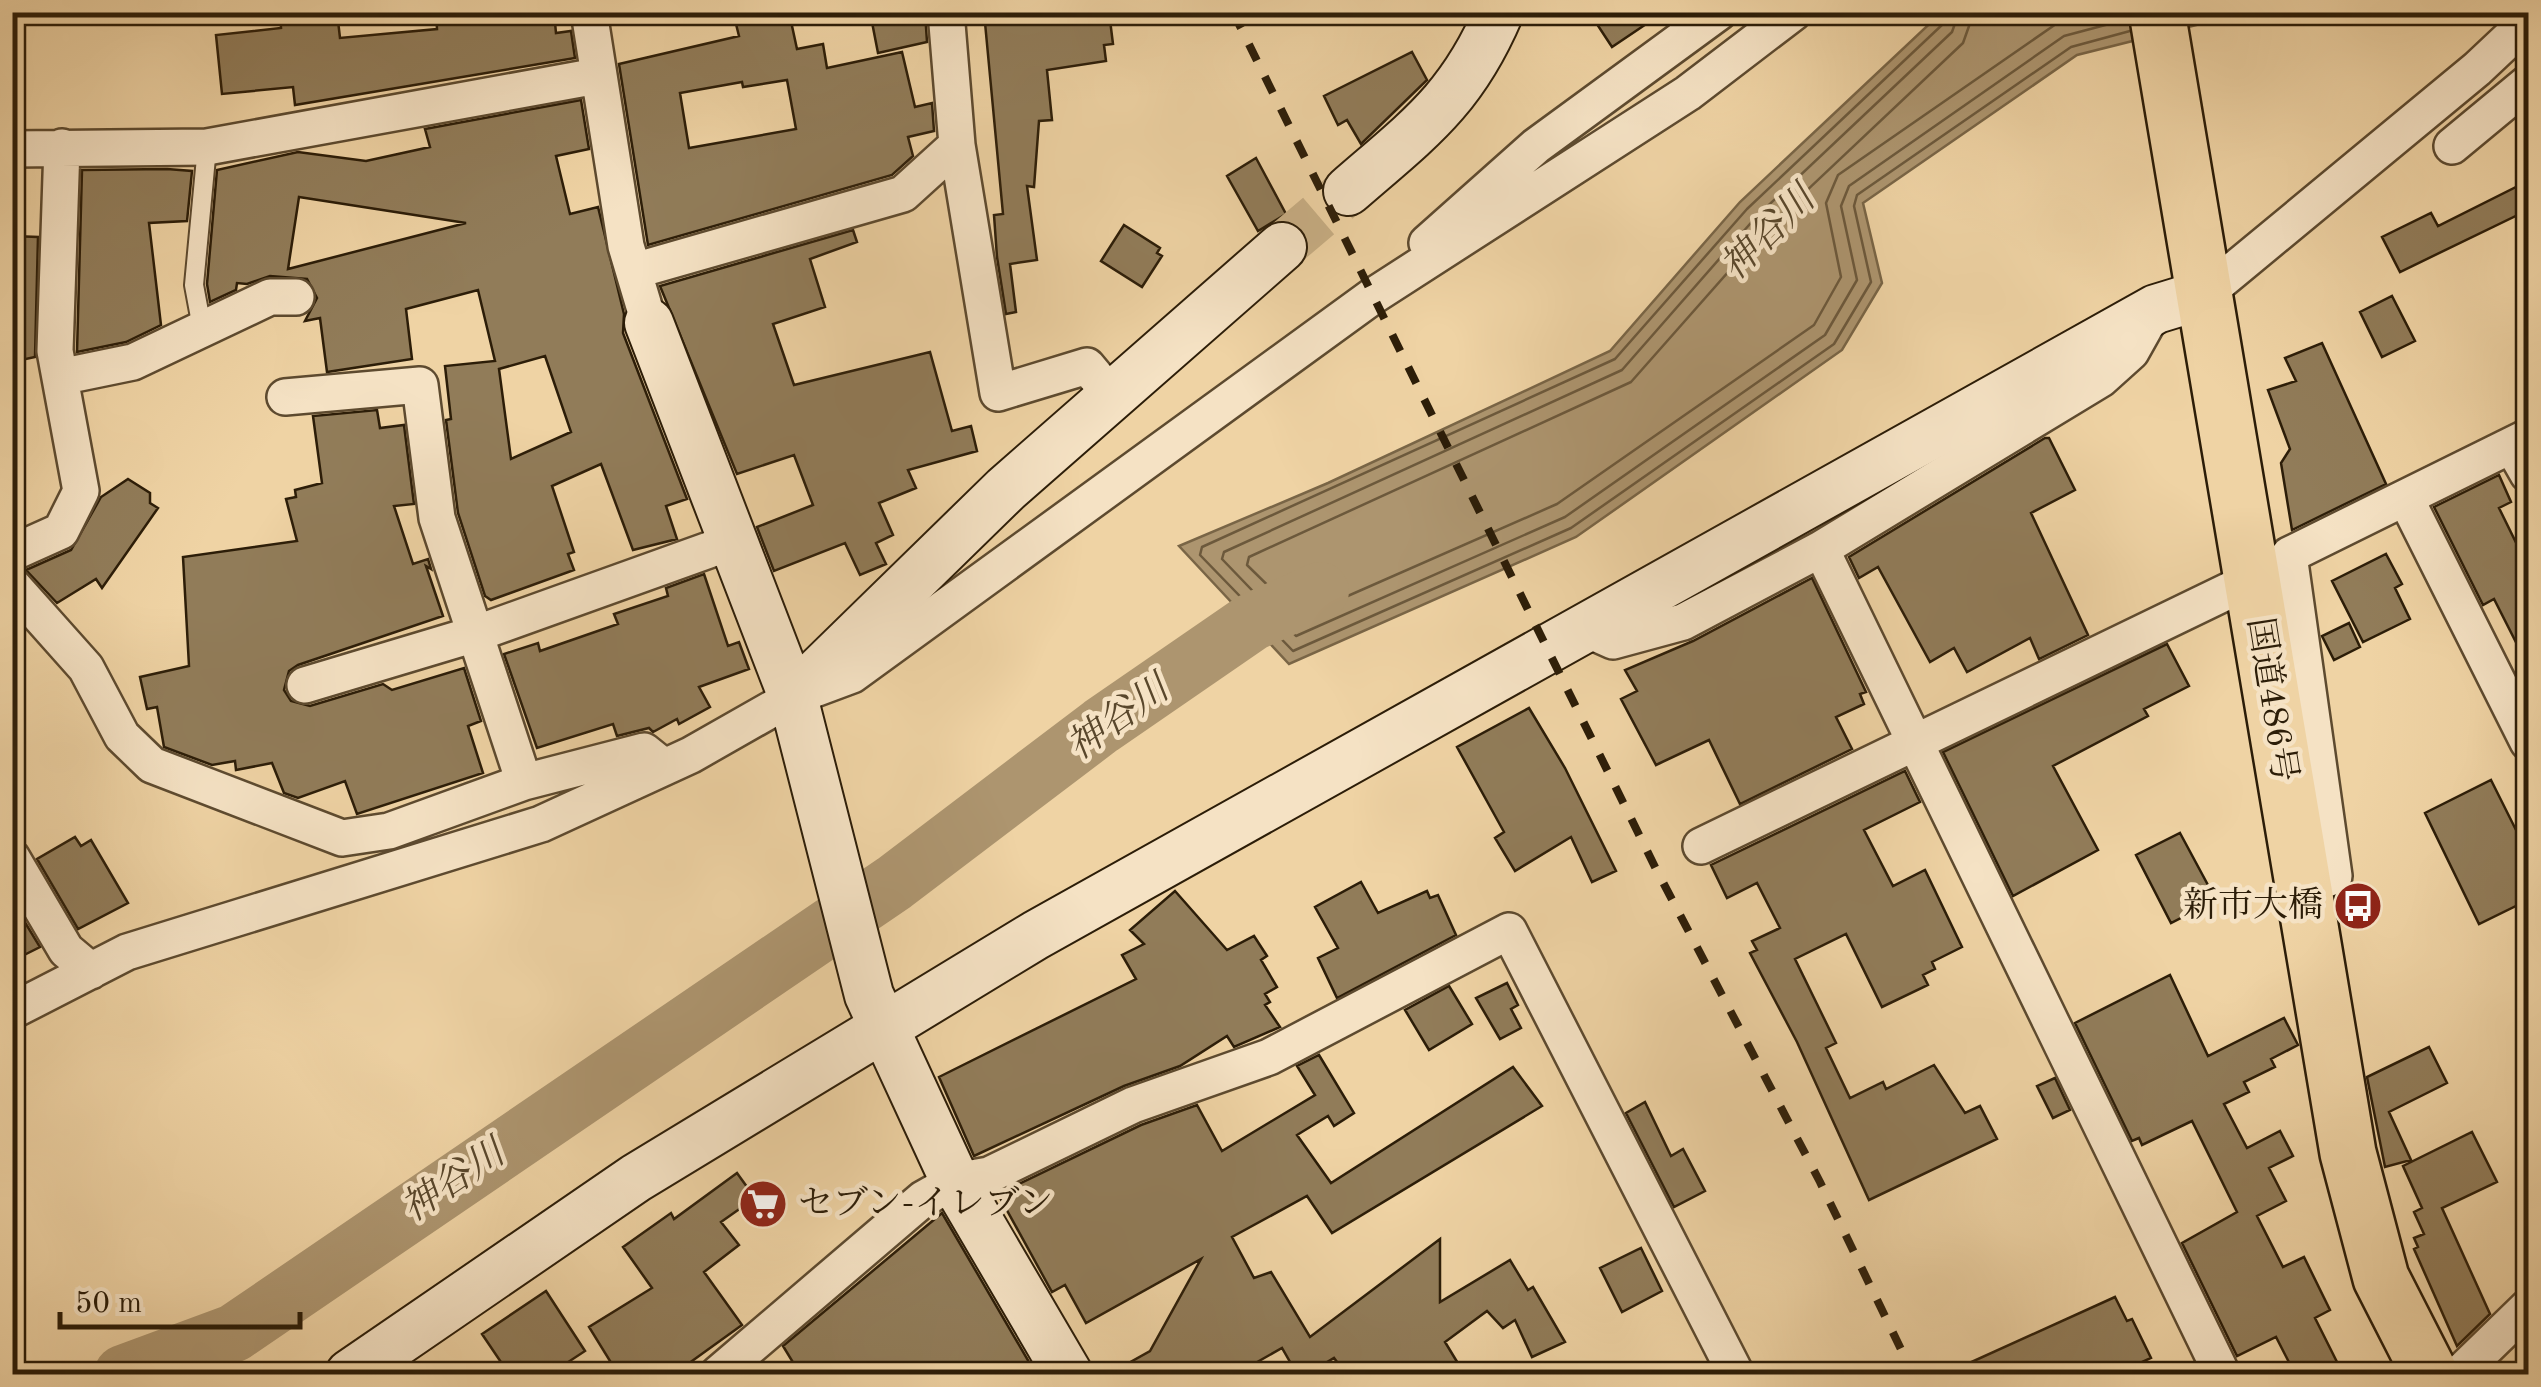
<svg xmlns="http://www.w3.org/2000/svg" width="2541" height="1387" font-family="'Old Standard TT','Noto Serif JP',serif">
	<style>
		.water { fill: #ad956f; stroke: #796546; stroke-width: 2.5 }
		.lines { fill: none; stroke-linecap: round; stroke-linejoin: round }
		.shore { stroke: #6c593c; stroke-width: 2.5 }
		.river { stroke: #ad956f; stroke-width: 58 }
		.building { fill: #917c59; stroke: #2c1d08; stroke-width: 2.5; fill-rule: evenodd }
		.secondary-tunnel { stroke: #c8af85; stroke-width: 48; stroke-dasharray: 48 24; stroke-linecap: butt }
		.lane-casing { stroke: #5d4a2f; stroke-width: 22 }
		.street-casing { stroke: #5d4a2f; stroke-width: 40 }
		.secondary-casing { stroke: #2c1d08; stroke-width: 52 }
		.highway-casing { stroke: #2c1d08; stroke-width: 60 }
		.lane { stroke: #f5e2c4; stroke-width: 18 }
		.street { stroke: #f5e2c4; stroke-width: 35 }
		.secondary { stroke: #f5e2c4; stroke-width: 48 }
		.highway { stroke: #efd3a4; stroke-width: 55 }
		.rail { stroke: #2c1d08; stroke-width: 8; stroke-dasharray: 18 18; stroke-linecap: butt }
		.labels { text-anchor: middle; dominant-baseline: central; stroke-width: 9; stroke-linejoin: round; paint-order: stroke }
		.street-label { font-size: 35px; fill: #2c1d08; stroke: #f5e2c4 }
		.poi-label { font-size: 35px; fill: #2c1d08; stroke: #f5e2c4; text-anchor: end }
		.water-label { font-size: 38px; font-style: italic; fill: #59472c; stroke: #f5e2c4 }
	</style>
	<rect width="100%" height="100%" fill="#efd3a4"/>
	<filter id="stains"><feTurbulence type="fractalNoise" baseFrequency=".002" numOctaves="4"/><feColorMatrix values="0 0 0 0 .2 0 0 0 0 .09 0 0 0 0 .02 0 0 0 .5 -.17"/></filter>
	<radialGradient id="worn" r=".72"><stop offset=".6" stop-color="#630" stop-opacity="0"/><stop offset="1" stop-color="#630" stop-opacity=".3"/></radialGradient>
	<!-- water -->
	<path class="water" d="M1941 13H2244L2077 55 1863 203 1882 283 1842 350 1576 537 1289 664 1179 546 1328 483 1610 351 1740 202Z"/>
	<g class="lines">
		<!-- shore -->
		<path class="shore" d="M1946 12 1943 24 1747 209 1615 359 1202 547 1200 555 1293 651 1571 528 1834 344 1871 282 1854 206 1857 195 2071 47 2130 31
			M1959 12 1952 32 1756 217 1622 370 1224 552 1222 559 1296 636 1565 517 1825 335 1857 280 1841 206 1849 186 2064 36 2128 19
			M1974 12 1963 43 1767 228 1631 382 1249 557 1247 565 1300 617 1557 504 1814 325 1841 277 1826 203 1838 175 2056 24 2092 12"/>
		<!-- river -->
		<path class="river" d="M123 1374 234 1333 894 883 1101 726 1252 622 1320 591"/>
	</g>
	<!-- building -->
	<path class="building" d="M280 12H337L340 38 437 29 436 12H554L556 33 571 31 575 58 295 105 293 87 222 94 216 35 281 28Z
		M733 12H789L797 49 823 44 827 68 902 52 915 107 932 103 934 131 908 137 913 156 892 175 648 245 619 64 739 36ZM787 80 796 129 689 148 680 93 742 82 743 87Z
		M870 12H925L927 42 878 53Z
		M984 12H1109L1113 44 1104 45 1106 61 1047 70 1052 120 1039 121 1034 187 1027 186 1037 260 1010 264 1016 312 1006 314 997 257 994 215 1003 214Z
		M1589 12H1664L1612 47Z
		M1412 52 1427 80 1361 144 1347 120 1338 125 1324 96Z
		M581 100 589 149 556 156 570 214 598 207 624 314 623 333 687 499 666 506 677 539 633 550 601 464 552 486 574 552 568 554 574 570 491 600 485 596 458 513 446 420 451 419 445 366 495 361 478 290 406 309 412 359 327 372 320 318 305 321 317 298 307 279 270 276 247 284 237 283 236 290 210 302 207 284 217 170 298 152 366 161 430 147 425 129ZM299 197 466 223 288 269ZM545 356 571 432 511 459 499 369Z
		M1256 158 1286 214 1258 231 1227 176Z
		M167 169 192 171 187 221 149 223 161 325 126 342 77 352 82 170Z
		M2528 181V210L2400 272 2382 237 2431 213 2438 226Z
		M1124 225 1160 248 1157 253 1162 256 1142 287 1101 261Z
		M853 230 857 242 810 259 825 307 773 324 794 385 930 352 952 431 971 426 977 451 908 470 916 488 879 503 893 535 876 543 886 564 860 575 845 543 774 571 757 527 813 505 794 455 737 474 660 286Z
		M12 236 38 237 35 357 12 362Z
		M2392 296 2415 341 2382 357 2360 312Z
		M2322 343 2386 484 2292 530 2281 463 2290 449 2268 390 2296 381 2285 358Z
		M377 410 380 428 404 425 414 504 394 506 413 564 428 559 431 569 426 566 443 616 298 665 289 671 284 690 291 701 310 706 383 684 392 690 464 668 481 721 468 726 483 773 357 814 345 781 298 798 284 793 272 763 236 770 235 761 212 765 164 747 157 707 147 709 140 677 189 666 183 557 297 541 286 499 296 497 295 490 322 483 313 416Z
		M2045 438H2049L2075 490 2031 513 2088 635 2039 659 2030 638 1967 672 1954 648 1930 662 1878 567 1859 578 1849 557Z
		M2499 475 2511 502 2499 508 2528 567V666L2494 599 2483 605 2434 507Z
		M128 479 150 493V503L158 508 102 588 96 579 57 603 26 570 71 550 101 497Z
		M2386 554 2402 584 2395 588 2410 619 2363 642 2332 581Z
		M704 574 728 646 739 642 749 669 699 687 710 707 679 724 677 719 653 732 649 728 617 736 613 724 537 748 504 654 538 643 540 651 618 624 614 614 668 596 666 588Z
		M1812 578 1866 692 1860 694 1864 704 1836 717 1852 749 1740 804 1709 740 1656 765 1621 699 1637 691 1625 670 1693 641Z
		M2349 623 2360 647 2334 660 2322 636Z
		M2167 644 2189 686 2144 709 2148 716 2053 766 2098 850 2013 896 1943 752Z
		M1529 708 1565 768 1616 871 1592 882 1571 837 1515 871 1495 838 1504 832 1457 747Z
		M1905 771 1920 802 1864 830 1893 886 1925 870 1962 947 1932 962 1935 969 1923 975 1928 985 1882 1007 1846 934 1795 959 1836 1043 1826 1048 1850 1098 1883 1082 1886 1089 1934 1065 1965 1113 1980 1106 1997 1139 1869 1200 1797 1042 1750 953 1757 950 1752 941 1780 928 1757 883 1727 898 1711 865Z
		M2491 780 2528 854V900L2479 924 2425 813Z
		M2180 833 2216 900 2171 923 2136 855Z
		M75 837 81 846 91 840 128 903 78 929 37 859Z
		M1361 882 1378 913 1427 891 1430 898 1438 895 1456 935 1337 998 1318 958 1338 948 1315 907Z
		M1175 891 1227 950 1254 936 1267 956 1261 960 1277 987 1265 994 1270 1002 1265 1005 1280 1027 1234 1047 1227 1036 1180 1066 1124 1086 974 1156 939 1077 1136 979 1122 955 1144 944 1130 930Z
		M12 901 40 947 12 961Z
		M2170 975 2208 1056 2284 1018 2298 1045 2271 1059 2275 1067 2244 1082 2249 1092 2224 1104 2247 1148 2280 1131 2293 1156 2269 1168 2286 1201 2257 1216 2283 1267 2304 1257 2330 1310 2315 1318 2343 1374H2295L2276 1337 2237 1356 2182 1243 2237 1212 2192 1121 2142 1145 2139 1138 2132 1141 2075 1023Z
		M1507 983 1518 1005 1511 1009 1521 1028 1500 1039 1476 998Z
		M1449 986 1472 1024 1429 1050 1405 1010Z
		M2429 1047 2447 1083 2389 1112 2411 1160 2385 1167 2367 1077Z
		M1319 1055 1354 1113 1334 1126 1328 1116 1297 1135 1331 1183 1513 1067 1542 1106 1332 1233 1307 1196 1232 1237 1254 1278 1271 1272 1310 1337 1440 1239V1302L1510 1260 1528 1290 1533 1287 1565 1342 1532 1357 1515 1320 1503 1328 1487 1311 1445 1342 1459 1365 1446 1374H1346L1334 1358 1307 1374H1297L1282 1348 1236 1374H1109L1150 1351 1201 1259 1086 1323 1065 1285 1052 1292 998 1194 1141 1125 1197 1105 1222 1151 1315 1095 1297 1066Z
		M2055 1078 2070 1110 2053 1118 2037 1086Z
		M1645 1102 1671 1156 1683 1149 1705 1191 1674 1207 1626 1113Z
		M2472 1132 2497 1182 2442 1208 2490 1314 2457 1346 2414 1249 2418 1247 2414 1238 2424 1234 2414 1212 2422 1208 2403 1166Z
		M737 1173 755 1198 721 1222 739 1245 704 1272 742 1325 674 1374H618L589 1327 652 1288 623 1247 671 1213 674 1219Z
		M942 1213 1036 1374H800L783 1346Z
		M1641 1248 1662 1291 1622 1312 1600 1268Z
		M546 1291 585 1351 550 1374H509L482 1334Z
		M2115 1297 2127 1321 2132 1319 2151 1358 2116 1374H1945Z"/>
	<g class="lines">
		<!-- secondary-tunnel -->
		<path class="secondary-tunnel" d="M1282 247 1348 191"/>
		<!-- lane casing -->
		<g class="lane-casing">
			<path id="lane" d="M202 328 194 285 207 147"/>
		</g>
		<!-- street casing -->
		<g class="street-casing">
			<path id="street" d="M589 12 626 246 649 323
				M957 145 998 393 1087 366 1112 396
				M2452 146 2528 83
				M12 149 207 147 597 76
				M1427 243 1536 146 1719 12
				M634 271 903 194 957 145 946 12
				M2205 294 2477 69 2528 21
				M60 377 133 362 270 297H296
				M285 397 420 385 437 518 524 782
				M2512 446 2528 474
				M2406 499 2528 742
				M1821 549 2222 1374
				M12 553 61 531 81 491 55 351 62 147
				M12 585 86 668 122 736 152 765 342 838 389 831 524 782 644 751 664 767
				M1586 629 1613 641 1683 622 1821 549 2101 379 2131 352 2154 311
				M305 685 475 634 734 541
				M1701 846 2251 580
				M12 858 66 950 91 971
				M2302 889 2334 876 2289 555 2528 437
				M12 1011 127 952 541 824 691 755 793 697 852 675 1373 296 1688 93 1794 12
				M718 1374 923 1199 955 1181 989 1175 1133 1105 1269 1057 1509 931 1736 1374
				M2459 1374 2528 1307"/>
		</g>
		<!-- secondary casing -->
		<g class="secondary-casing">
			<path id="secondary" d="M1348 191C1418 130 1461 101 1499 12
				M649 323 793 697 869 995 955 1181 1068 1374
				M793 697 1006 489 1282 247
				M350 1374 636 1178 1036 935 2156 309 2205 294"/>
		</g>
		<!-- highway casing -->
		<g class="highway-casing">
			<path id="highway" d="M2157 12 2348 1153 2381 1278 2430 1374"/>
		</g>
		<!-- lane -->
		<use href="#lane" class="lane"/>
		<!-- street -->
		<use href="#street" class="street"/>
		<!-- secondary -->
		<use href="#secondary" class="secondary"/>
		<!-- highway -->
		<use href="#highway" class="highway"/>
		<!-- rail -->
		<path class="rail" d="M1233 12 1656 869 1820 1182 1913 1374"/>
	</g>
	<!-- icons -->
	<defs>
		<g id="bus-disc" transform="scale(2.5)"><circle r="9.5" fill="#8f2418" stroke="#f5e2c4"/><path d="M-5-6H5V4H4V6H2V4H-2V6H-4V4H-5ZM-3.5-4V0h7V-4ZM-3.5 1.2v1.5H-2V1.2ZM2 1.2v1.5H3.5V1.2Z" fill="#fff"/></g>
		<g id="supermarket-disc" transform="scale(2.5)"><circle r="9.5" fill="#8f2418" stroke="#f5e2c4"/><path d="M-6-5.5h2.5l.6 2H6L4.5 2H-2.5L-4.4-4H-6ZM-1.5 3.2a1.3 1.3 0 1 0 .1 0ZM3 3.2a1.3 1.3 0 1 0 .1 0Z" fill="#fff"/></g>
	</defs>
	<g fill-rule="evenodd">
		<use href="#bus-disc" x="2358" y="906"/>
		<use href="#supermarket-disc" x="763" y="1204"/>
	</g>
	<g class="labels">
		<!-- street labels -->
		<g class="street-label">
			<text transform="translate(2271 700) rotate(81)">国道486号</text>
		</g>
		<!-- poi labels -->
		<g class="poi-label">
			<text x="2323" y="906">新市大橋</text>
			<text x="798" y="1204" text-anchor="start">セブン-イレブン</text>
		</g>
		<!-- water labels -->
		<g class="water-label">
			<text transform="translate(1769 234) rotate(-45)">神谷川</text>
			<text transform="translate(1119 719) rotate(-36)">神谷川</text>
			<text transform="translate(454 1182) rotate(-34)">神谷川</text>
		</g>
	</g>
	<!-- margin -->
	<rect width="2541" height="1387" fill="none" stroke="#efd3a4" stroke-width="50"/>
	<rect x="15" y="15" width="2511" height="1357" fill="none" stroke="#2c1d08" stroke-width="5"/>
	<rect x="25" y="25" width="2491" height="1337" fill="none" stroke="#2c1d08" stroke-width="2.5"/>
	<!-- scale -->
	<path d="M60 1312v15h240v-15" fill="none" stroke="#2c1d08" stroke-width="5"/>
	<text x="75" y="1312" font-size="30" fill="#2c1d08" stroke="#f5e2c4" stroke-width="8" paint-order="stroke">50 m</text>
	<rect width="100%" height="100%" filter="url(#stains)"/>
	<rect width="100%" height="100%" fill="url(#worn)"/>
</svg>
